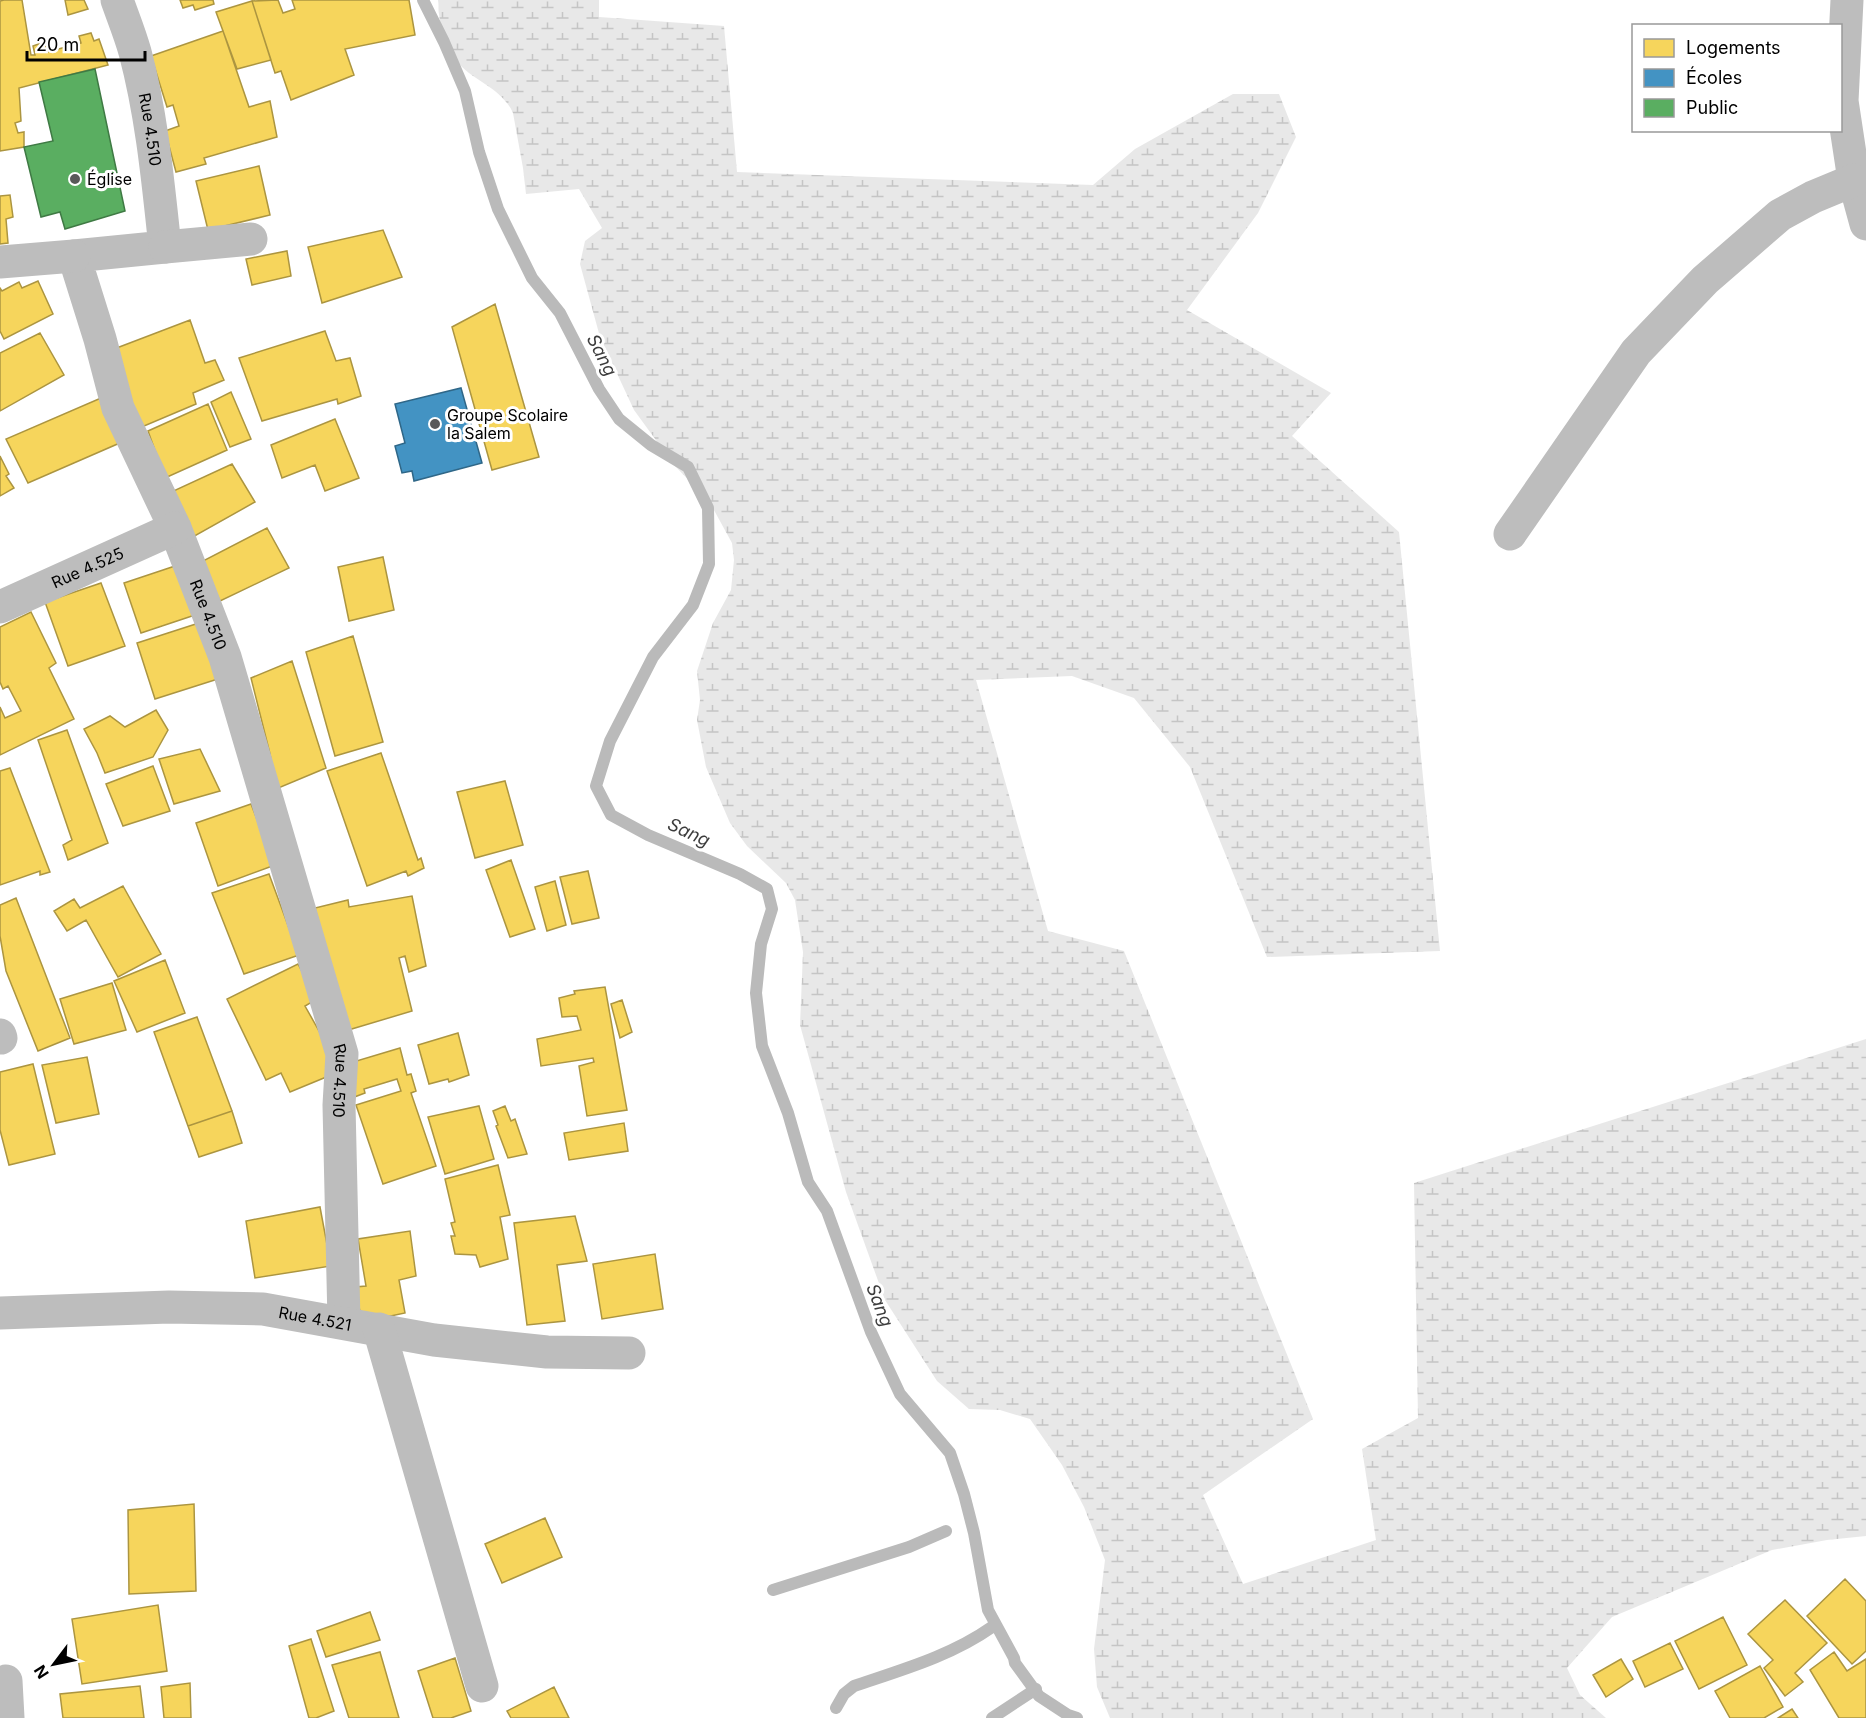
<svg xmlns="http://www.w3.org/2000/svg" width="1866" height="1718" font-family="Inter,sans-serif">
	<style>
		.wetland { fill: url(#wetland-marsh) }
		.homes { fill: #f6d55c; stroke: #ac9540; stroke-width: 1.5 }
		.schools { fill: #4393c3; stroke: #2f6788; stroke-width: 1.5 }
		.public { fill: #5aae61; stroke: #3f7a44; stroke-width: 1.5 }
		.lines { fill: none; stroke-linecap: round; stroke-linejoin: round }
		.stream { stroke: #bababa; stroke-width: 12 }
		.street { stroke: #bdbdbd; stroke-width: 33 }
		.poi-dot { fill: #595959; stroke: #fff; stroke-width: 2 }
		.labels { text-anchor: middle; dominant-baseline: central; stroke-width: 6; stroke-linejoin: round; paint-order: stroke }
		.street-label { font-size: 16px; fill: #000; stroke: #fff }
		.poi-label { font-size: 16px; fill: #000; stroke: #fff; text-anchor: start }
		.water-label { font-size: 18px; font-style: italic; fill: #3d3d3d; stroke: #fff }
	</style>
	<defs>
		<pattern id="wetland-marsh" width="20" height="14" patternUnits="userSpaceOnUse" patternTransform="scale(1.5)"><rect width="20" height="14" fill="#e8e8e8"/><path d="M1 5h8M5 5V1M11 12h8M15 12V8" fill="none" stroke="#c5c5c5"/></pattern>
	</defs>
	<rect width="100%" height="100%" fill="#fff"/>
	<!-- wetland -->
	<path class="wetland" d="M438 0H599V17L724 26 737 172 1093 185 1135 149 1233 94H1279L1296 137 1258 213 1187 310 1331 393 1292 436 1399 532 1440 951 1267 957 1190 767 1134 698 1072 676 976 680 1048 931 1124 951 1313 1419 1203 1495 1243 1584 1376 1540 1362 1449 1418 1418 1414 1183 1866 1039V1536L1827 1540 1772 1550 1612 1617 1567 1668 1580 1695 1606 1718H1110L1097 1687 1094 1649 1105 1560 1084 1507 1062 1465 1030 1419 1000 1410 969 1409 937 1381 885 1300 846 1192 800 1025 803 952 795 900 786 883 747 846 730 823 706 767 697 720 700 700 697 671 713 623 731 590 734 560 732 543 709 501 674 465 634 410 600 337 580 264 585 241 602 228 579 189 526 194 523 168 513 113C502 89 478 83 461 66 451 56 440 28 439 14 438 10 439 5 438 0Z"/>
	<!-- homes -->
	<path class="homes" d="M4 0H22L31 55H35L33 46 44 42 47 52 81 43 79 36 91 33 94 41 99 39 108 65 19 88 21 121 15 123 18 133 24 132V147L0 151V1Z
		M65 0H84L88 9 68 15Z
		M180 0H213L214 4 195 10 193 5 183 8Z
		M278 0 283 13 295 9 292 0H409L415 35 345 49 354 75 291 100 281 71 275 73 252 1Z
		M252 1 271 60 237 69 216 12Z
		M223 31 249 107 270 101 277 137 204 158 206 164 176 172 165 131 179 126 173 105 167 107 151 56Z
		M259 166 270 215 208 230 196 181Z
		M10 195 13 217 6 219 8 243 0 244V196Z
		M383 230 402 277 322 303 308 247Z
		M287 251 291 276 252 285 246 259Z
		M38 281 53 314 4 339 0 331V288L2 291 19 282 22 288Z
		M495 304 539 457 492 470 452 327Z
		M190 320 205 363 215 360 224 380 193 393 196 404 137 429 114 349Z
		M325 331 336 361 350 358 361 396 338 404 337 399 262 421 239 358Z
		M40 333 64 375 0 411V353Z
		M231 392 251 439 230 447 211 402Z
		M101 398 122 442 28 483 6 439Z
		M208 404 227 450 165 478 148 431Z
		M335 419 359 478 325 491 315 465 282 478 271 445Z
		M0 456 9 474 6 476 14 488 0 496Z
		M232 464 255 502 191 538 169 493Z
		M267 528 289 568 220 601 201 562Z
		M383 557 394 610 349 621 338 567Z
		M184 563 201 613 141 633 124 583Z
		M101 583 125 646 68 666 45 602Z
		M31 612 56 663 49 668 74 719 0 755V707L5 718 21 711 8 686 3 689 0 682V627Z
		M202 622 221 678 155 699 137 643Z
		M353 636 383 742 335 756 306 652Z
		M292 661 326 768 276 789 270 754 251 678Z
		M156 710 168 730 153 757 105 773 97 753 84 729 110 716 125 727Z
		M67 730 108 843 68 860 63 845 72 840 38 740Z
		M200 749 220 791 174 804 159 759Z
		M381 753 418 860 421 858 424 868 408 876 406 871 367 886 327 771Z
		M153 766 170 811 123 826 106 784Z
		M10 768 50 872 40 875V871L0 885V771Z
		M505 781 523 845 475 858 457 792Z
		M251 804 275 865 218 886 196 823Z
		M511 860 535 929 510 937 486 870Z
		M588 871 599 918 572 924 560 877Z
		M269 874 299 955 244 974 212 893Z
		M555 881 566 925 547 931 535 887Z
		M123 886 161 954 118 977 86 920 67 931 54 911 74 899 80 908Z
		M412 896 426 966 409 972 405 956 399 958 412 1011 345 1031 315 908 348 900 349 907Z
		M16 898 70 1038 38 1051 6 971 0 936V905Z
		M165 960 185 1013 137 1032 114 981Z
		M298 964 317 999 305 1006 328 1047 336 1073 290 1092 281 1073 266 1080 227 999Z
		M112 983 126 1030 74 1044 60 999Z
		M605 987 627 1110 587 1116 579 1066 594 1062 593 1058 541 1066 537 1039 581 1030 577 1016 562 1017 559 998 575 994 574 991Z
		M622 1000 632 1032 620 1038 611 1004Z
		M197 1017 232 1111 188 1126 154 1032Z
		M458 1033 469 1075 449 1082 448 1079 429 1084 418 1045Z
		M400 1048 407 1075 411 1074 416 1091 411 1093 436 1166 383 1184 356 1105 401 1091 397 1079 364 1089 365 1093 349 1099 353 1062Z
		M87 1057 99 1114 56 1123 42 1065Z
		M33 1064 55 1154 9 1165 0 1130V1072Z
		M479 1106 494 1159 445 1174 428 1117Z
		M505 1106 511 1121 515 1119 527 1154 508 1158 496 1126 498 1125 493 1111Z
		M232 1111 242 1143 199 1157 188 1126Z
		M624 1123 628 1151 569 1160 564 1133Z
		M498 1165 510 1215 500 1217 508 1259 480 1267 476 1255 455 1254 451 1236H455L451 1223 455 1222 445 1179Z
		M320 1207 331 1266 255 1278 246 1221Z
		M575 1216 587 1261 557 1265 565 1321 527 1325 514 1223Z
		M410 1231 416 1276 399 1280 405 1313 362 1322 355 1287 366 1286 358 1239Z
		M655 1254 663 1309 602 1319 593 1264Z
		M194 1504 196 1591 129 1594 128 1510Z
		M545 1518 562 1557 502 1583 485 1544Z
		M1845 1579 1866 1601V1651L1852 1664 1807 1616Z
		M1785 1600 1827 1643 1795 1673 1803 1682 1785 1696 1764 1668 1773 1660 1748 1634Z
		M158 1605 167 1671 82 1684 72 1619Z
		M370 1612 380 1640 326 1657 317 1631Z
		M1723 1617 1747 1665 1699 1689 1675 1641Z
		M311 1639 334 1711 316 1718H309L289 1646Z
		M1670 1643 1683 1669 1645 1687 1633 1661Z
		M380 1652 399 1718H349L332 1665Z
		M1834 1652 1847 1671 1866 1659V1718H1839L1810 1670Z
		M455 1658 471 1711 451 1718H433L418 1671Z
		M1621 1659 1633 1679 1606 1697 1593 1675Z
		M1760 1666 1783 1707 1764 1718H1730L1715 1691Z
		M190 1683 191 1718H164L161 1687Z
		M140 1686 144 1718H63L60 1694Z
		M554 1687 569 1718H511L507 1711Z
		M1792 1709 1798 1718H1778Z"/>
	<!-- schools -->
	<path class="schools" d="M461 388 482 463 414 481 412 471 402 473 395 446 405 443 395 404Z"/>
	<!-- public -->
	<path class="public" d="M95 69 125 211 65 229 60 212 41 217 24 147 53 141 39 82Z"/>
	<g class="lines">
		<!-- stream -->
		<path class="stream" d="M423 0 444 42 465 91 479 152 498 209 532 278 560 313 599 389 619 419 651 445 688 467 708 508 709 564 693 605 653 657 610 741 596 786 611 815 648 835 740 874 767 889 772 909 761 944 756 993 762 1046 788 1113 808 1182 827 1211 871 1332 900 1394 950 1453 964 1494 974 1533 988 1610 1014 1658 1015 1663 1039 1696 1068 1715 1077 1718
			M773 1590 909 1547 946 1531
			M836 1708 844 1694 854 1686C901 1670 951 1656 992 1627
			M992 1718 1036 1689"/>
		<!-- street -->
		<g class="street">
			<path id="s1" d="M117 0C123 17 130 34 135 52 152 116 158 182 165 247L74 256 100 339 118 408 175 528 225 657 342 1054 339 1105 344 1322"/>
			<path d="M1847 0 1842 101 1854 180 1866 224"/>
			<path d="M165 247 251 239"/>
			<path d="M0 262 74 256"/>
			<path d="M1510 534 1636 352 1705 280 1780 215 1813 197 1854 180"/>
			<path id="s2" d="M0 607 175 528"/>
			<path d="M0 1035 1 1038"/>
			<path id="s3" d="M0 1313 169 1307 263 1309 434 1340 547 1352 629 1353"/>
			<path d="M379 1329 482 1686"/>
			<path d="M6 1681 8 1718"/>
		</g>
	</g>
	<!-- markers -->
	<g class="poi-dot">
		<circle cx="75" cy="179" r="6"/>
		<circle cx="435" cy="424" r="6"/>
	</g>
	<g class="labels">
		<!-- street labels -->
		<g class="street-label">
			<text stroke="none"><textPath href="#s1" startOffset="134">Rue 4.510</textPath></text>
			<text stroke="none"><textPath href="#s2" startOffset="96">Rue 4.525</textPath></text>
			<text stroke="none"><textPath href="#s1" startOffset="728">Rue 4.510</textPath></text>
			<text stroke="none"><textPath href="#s1" startOffset="1214">Rue 4.510</textPath></text>
			<text stroke="none"><textPath href="#s3" startOffset="316">Rue 4.521</textPath></text>
		</g>
		<!-- poi labels -->
		<g class="poi-label">
			<text x="87" y="179">Église</text>
			<text x="447" y="415">Groupe Scolaire<tspan x="447" dy="18">la Salem</tspan></text>
		</g>
		<!-- water labels -->
		<g class="water-label">
			<text transform="translate(602 355) rotate(63)">Sang</text>
			<text transform="translate(689 832) rotate(25)">Sang</text>
			<text transform="translate(880 1305) rotate(69)">Sang</text>
		</g>
	</g>
	<!-- legend -->
	<rect x="1632" y="24" width="210" height="108" fill="#ffffff" stroke="#999999" stroke-width="1.5"/>
	<rect x="1644" y="39" width="30" height="18" fill="#f6d55c" stroke="#999999" stroke-width="1.5"/>
	<text x="1686" y="54" font-size="18" fill="#000000">Logements</text>
	<rect x="1644" y="69" width="30" height="18" fill="#4393c3" stroke="#999999" stroke-width="1.5"/>
	<text x="1686" y="84" font-size="18" fill="#000000">Écoles</text>
	<rect x="1644" y="99" width="30" height="18" fill="#5aae61" stroke="#999999" stroke-width="1.5"/>
	<text x="1686" y="114" font-size="18" fill="#000000">Public</text>
	<!-- north arrow -->
	<g transform="translate(54 1664) rotate(238)" stroke="#ffffff" stroke-width="4.5" paint-order="stroke">
	<path d="M0-4.5L10 22L0 15L-10 22Z" fill="#000000"/>
	<text y="-9" font-size="16" font-weight="bold" text-anchor="middle" fill="#000000">N</text>
	</g>
	<!-- scale -->
	<path d="M27 51v9h118v-9" fill="none" stroke="#000000" stroke-width="3"/>
	<text x="36" y="51" font-size="18" fill="#000000" stroke="#ffffff" stroke-width="4.5" paint-order="stroke">20 m</text>
</svg>
